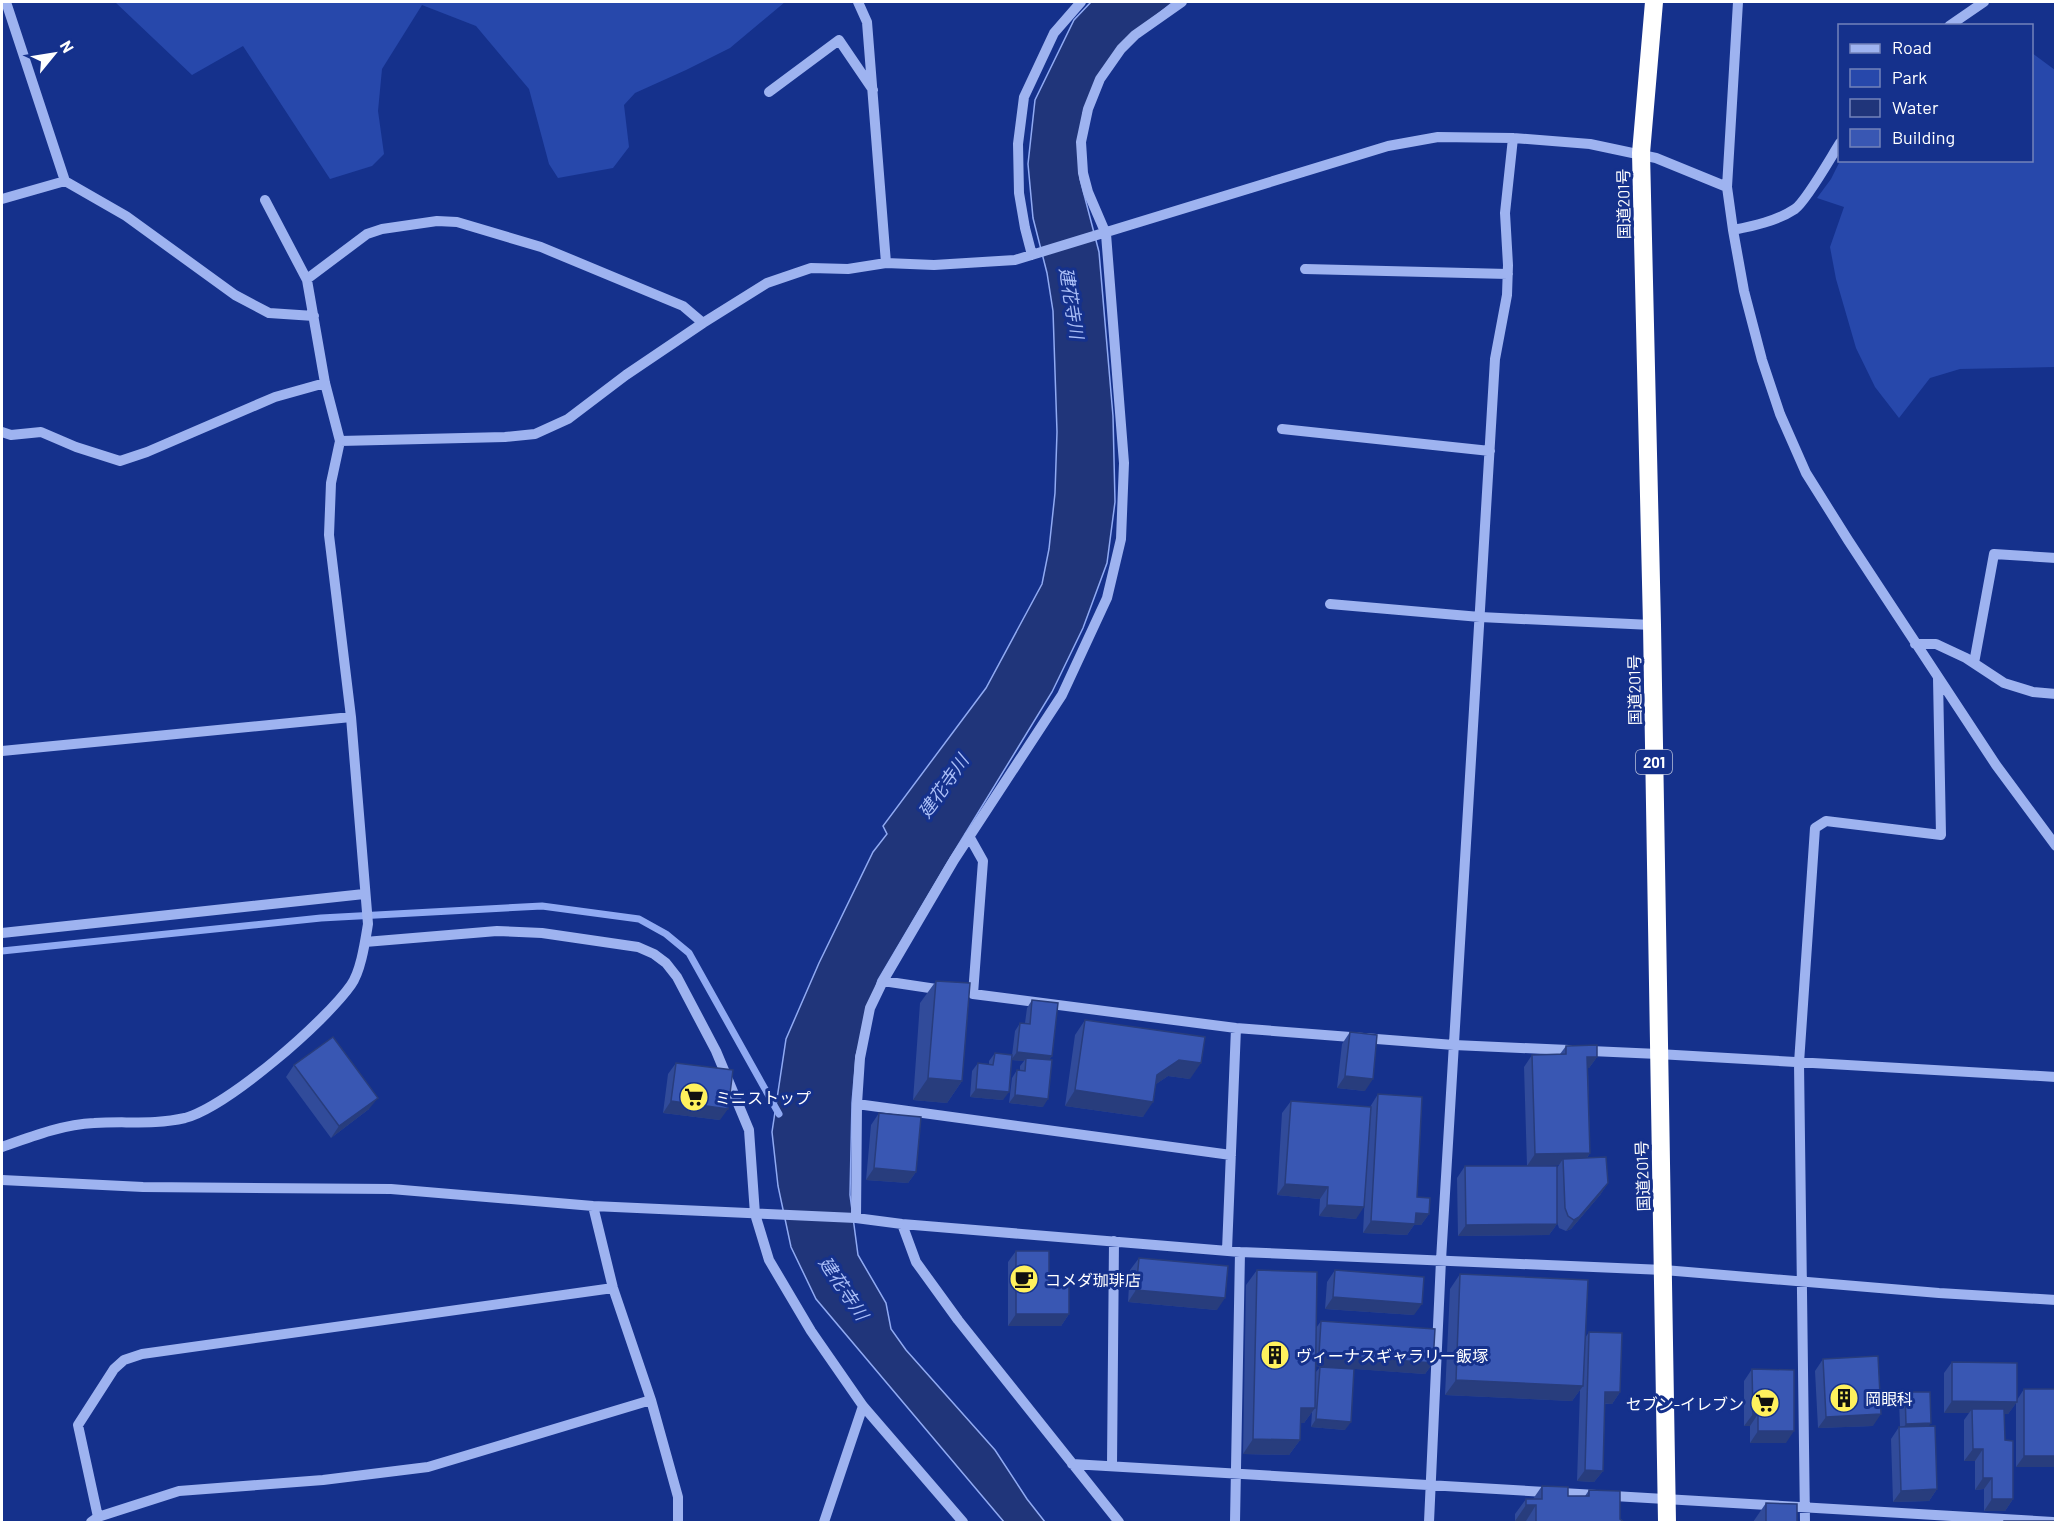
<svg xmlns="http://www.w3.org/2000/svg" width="2057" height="1524" font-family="Barlow,'Noto Sans JP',sans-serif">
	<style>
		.green { fill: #2748ab }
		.water { fill: #20357a; stroke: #90aaf3; stroke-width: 1.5 }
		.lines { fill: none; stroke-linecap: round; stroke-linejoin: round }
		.stream { stroke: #90aaf3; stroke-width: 7 }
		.minor { stroke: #9eb3f0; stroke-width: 10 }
		.highway { stroke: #fff; stroke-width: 18 }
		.wall { fill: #314b9a; fill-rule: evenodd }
		.shaded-wall { fill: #283d7d }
		.building { fill: #3957b3; stroke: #283d7d; stroke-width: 1.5 }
		.labels { text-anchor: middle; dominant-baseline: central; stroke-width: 6; stroke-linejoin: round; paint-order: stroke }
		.shield { fill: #15318c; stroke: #b9c1dc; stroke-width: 1.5 }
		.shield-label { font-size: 15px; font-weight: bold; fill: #fff }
		.street-label { font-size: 16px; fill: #fff; stroke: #15318c }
		.poi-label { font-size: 16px; fill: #fff; stroke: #15318c; text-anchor: start }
		.water-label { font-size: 18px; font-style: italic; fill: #aabef7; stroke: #15318c }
	</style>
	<rect width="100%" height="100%" fill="#15318c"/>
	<!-- green -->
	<path class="green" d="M115 2H785L730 48 686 70 635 93 624 105 629 147 613 168 558 178 549 164 529 89 476 26 422 5 382 69 378 111 384 154 372 166 330 179 243 46 192 75Z
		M2032 53 2055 70V367L1960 369 1930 378 1899 418 1875 387 1856 348 1836 279 1830 247 1844 207 1817 198 1831 179 1840 161 2032 160Z"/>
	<!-- water -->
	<path class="water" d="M1091 2H1173L1127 39 1083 113 1080 179 1099 252 1113 416 1115 502 1107 563 1083 628 1052 692 946 865 878 980 856 1056 852 1103 850 1195 858 1255 886 1303 891 1329 906 1350 995 1450 1027 1499 1045 1522H1004L816 1299 791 1247 778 1186 772 1132 786 1039 819 963 873 852 887 834 883 826 986 688 1042 584 1049 549 1055 493 1057 432 1053 311 1047 273 1033 218 1028 164 1035 100 1074 20Z"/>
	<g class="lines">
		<!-- stream -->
		<path class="stream" d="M2 951 321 918 542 906 639 919 666 934 689 953 779 1114"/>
		<!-- minor -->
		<path class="minor" d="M6 2 65 181 126 216 235 295 269 313 314 316
			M858 2 867 22 886 263
			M1738 2 1727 187 1733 230 1744 291 1762 360 1780 414 1806 473 1848 540 1996 765 2056 846
			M1949 26 1984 2
			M769 92 839 40 873 90
			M2 199 65 181
			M1733 230C1753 226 1777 221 1795 209 1807 200 1831 157 1840 143
			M1032 255 1025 228 1019 193 1018 144 1024 97 1054 33 1081 2
			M1305 269 1508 274
			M307 279 367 234 382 229 437 221 457 222 541 247 683 306 703 323
			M1282 429 1490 451
			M2 432 11 435 41 432 76 447 120 461 147 452 275 397 325 383
			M340 441 505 437 535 434 568 419 626 375 703 323 767 283 811 268 848 269 886 263 934 265 1015 260 1388 146 1438 137 1513 138 1590 144 1656 158 1727 187
			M1330 604 1480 617 1652 625
			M1915 644H1936L1966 658 2004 683 2033 692 2056 694
			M1974 663 1994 554 2056 558
			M2 751 351 717
			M969 836 983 861 973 994 1236 1028 1454 1045 1658 1054 2056 1077
			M2 933 364 894
			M365 942 497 931 542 933 638 947 654 954 666 963 677 977 716 1051 749 1130 755 1214 769 1260 811 1331 863 1406 963 1522
			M883 981 943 990
			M857 1104 1231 1155
			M2 1147C30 1137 64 1124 94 1123 125 1121 154 1125 185 1118 227 1107 325 1022 351 985 361 971 365 942 368 924L351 717 329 535 331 483 340 441 325 383 307 280 265 200
			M2 1180 143 1187 391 1189 593 1206 856 1218 902 1224 1240 1252 1664 1270 1939 1293 2056 1300
			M593 1206 613 1288 651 1400 678 1497V1522
			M856 1218 857 1104 860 1058 870 1008 883 981 954 860 1062 695 1107 598 1121 539 1124 463 1106 234 1088 192 1083 173 1081 142 1088 109 1100 79 1121 49 1135 35 1182 2
			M902 1224 916 1262 958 1320 1119 1522
			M1227 1250 1236 1028
			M1072 1464 2053 1522
			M1112 1466 1114 1241
			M98 1517 78 1425 114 1369 124 1360 142 1354 613 1288
			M91 1522 98 1517 179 1491 323 1480 428 1467 651 1400
			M824 1522 863 1406
			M1235 1522 1240 1252
			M1429 1522 1441 1260 1495 359 1507 295 1508 265 1505 213 1513 138
			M1805 1522 1799 1063 1815 828 1826 821 1941 835 1938 678"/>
		<!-- highway -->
		<path class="highway" d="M1654 2 1641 153 1652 625 1667 1522"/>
	</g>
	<!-- wall -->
	<path class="wall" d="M936 981 962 1081 947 1103 913 1100 920 1003Z
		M1032 1000 1052 1056 1049 1060 1043 1107 1009 1103 1012 1078 1017 1070H1020V1066L1024 1061 1012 1060 1003 1100 970 1097 972 1071 978 1063 989 1064V1061L995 1053 1012 1055 1015 1031 1020 1023H1025L1027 1008Z
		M1085 1020 1190 1079 1168 1076 1156 1084 1143 1117 1065 1106 1075 1035Z
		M1350 1032 1365 1091 1337 1088 1342 1044Z
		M1566 1046 1597 1057 1589 1068H1588L1590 1153 1587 1158 1608 1183 1600 1195 1571 1229 1566 1231 1559 1228 1557 1222V1224L1549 1235 1458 1236 1457 1178 1465 1166H1527L1524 1067 1532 1055 1560 1054ZM1559 1165 1557 1168 1531 1166Z
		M676 1063 720 1120 663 1113 668 1074Z
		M294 1065 369 1109 331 1138 286 1077Z
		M1378 1094 1417 1197 1429 1214 1421 1225H1414L1407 1235 1363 1233 1365 1192 1356 1219 1319 1216 1320 1199 1277 1195 1282 1113 1291 1101 1370 1107Z
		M879 1113 916 1172 908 1183 866 1180 871 1125Z
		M1016 1251 1049 1285 1069 1314 1061 1326H1008V1262Z
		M1139 1258 1217 1310 1128 1302 1130 1270Z
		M1257 1270 1316 1328 1321 1321 1433 1363 1425 1374 1315 1366V1373L1320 1367 1345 1430 1311 1427 1312 1412 1304 1423H1300V1440L1289 1455 1243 1454 1246 1285Z
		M1335 1270 1414 1315 1325 1309 1327 1282Z
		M1460 1274 1585 1338 1589 1332 1620 1392 1612 1404H1605L1603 1471 1594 1482 1577 1481 1580 1390 1572 1401 1445 1395 1450 1289Z
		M1823 1359 1873 1426 1818 1428 1815 1371Z
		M1952 1362 2017 1400 2024 1389H2055V1467H2016V1403L2008 1414H2004L2005 1440 2013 1499 2005 1511H1984V1489L1975 1490V1461H1964V1420L1969 1413H1944V1373Z
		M1752 1369 1786 1443H1750V1426H1744V1381Z
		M1905 1392 1929 1426 1937 1489 1929 1501 1893 1502 1891 1439 1899 1427H1900L1899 1400Z
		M1542 1486 1568 1496H1585L1589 1490 1624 1522H1526V1521H1515V1514L1526 1499H1533Z
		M1766 1503 1797 1522H1753Z"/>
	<!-- shaded-wall -->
	<path class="shaded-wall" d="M1017 1052 1052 1056 1046 1064 1026 1058 1024 1061 1011 1060Z
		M1587 1057H1597L1589 1068 1579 1069Z
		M1179 1060 1201 1063 1190 1079 1168 1076 1146 1091 1157 1075Z
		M1345 1076 1373 1079 1365 1091 1337 1088Z
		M928 1078 962 1081 947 1103 913 1100Z
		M976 1089 1009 1092 1003 1100 970 1097Z
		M1075 1090 1153 1102 1143 1117 1065 1106Z
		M1015 1095 1048 1099 1043 1107 1009 1103Z
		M378 1098 369 1109 331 1138 339 1126Z
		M671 1101 728 1109 720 1120 663 1113Z
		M1590 1153 1582 1165 1563 1159 1559 1165 1527 1166 1535 1154Z
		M874 1168 916 1172 908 1183 866 1180Z
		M1608 1183 1600 1195 1571 1229 1566 1231 1574 1220Z
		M1285 1184 1328 1187 1320 1199 1277 1195Z
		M1327 1205 1364 1207 1356 1219 1319 1216Z
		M1416 1213 1429 1214 1421 1225H1414L1407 1235 1363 1233 1371 1221Z
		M1557 1224 1549 1235 1458 1236 1466 1225Z
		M1136 1290 1225 1298 1217 1310 1128 1302Z
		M1333 1297 1422 1304 1414 1315 1325 1309Z
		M1016 1314H1069L1061 1326H1008Z
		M1319 1354 1433 1363 1425 1374 1311 1366Z
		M1456 1380 1583 1386 1572 1401 1445 1395Z
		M1605 1392H1620L1612 1404 1597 1403Z
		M1952 1401 2017 1402 2008 1414 1972 1413V1409L1969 1413H1944Z
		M1301 1408H1315L1304 1423H1290Z
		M1753 1414H1758L1750 1426H1744Z
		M1881 1414 1873 1426 1818 1428 1826 1417Z
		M1316 1419 1351 1422 1345 1430 1311 1427Z
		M1931 1423 1925 1431 1900 1432 1906 1424Z
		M1758 1431H1794L1786 1443H1750Z
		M1253 1439 1300 1440 1289 1455 1243 1454Z
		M1973 1449H1983L1975 1461H1964Z
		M2024 1456H2055V1467H2016Z
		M1585 1470 1603 1471 1594 1482 1577 1481Z
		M1983 1478H1992L1984 1489 1975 1490Z
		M1937 1489 1929 1501 1893 1502 1901 1491Z
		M1992 1499H2013L2005 1511H1984Z
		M1526 1505H1536L1526 1521H1515Z"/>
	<!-- building -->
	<path class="building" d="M936 981 970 983 962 1081 928 1078Z
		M1032 1000 1058 1003 1052 1056 1017 1052 1020 1023 1030 1024Z
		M1085 1020 1205 1037 1201 1063 1179 1060 1157 1075 1153 1102 1075 1090Z
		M1350 1032 1377 1035 1373 1079 1345 1076Z
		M333 1037 378 1098 339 1126 294 1065Z
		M1597 1045V1057H1587L1590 1153 1535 1154 1532 1055 1566 1054V1046Z
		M995 1053 1012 1055 1009 1092 976 1089 978 1063 993 1065Z
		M1026 1058 1052 1060 1048 1099 1015 1095 1017 1070 1025 1071Z
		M676 1063 733 1070 728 1109 671 1101Z
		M1378 1094 1422 1097 1417 1197 1430 1198 1429 1214 1416 1213 1415 1224 1371 1221Z
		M1291 1101 1371 1107 1364 1207 1327 1205 1328 1187 1285 1184Z
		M879 1113 921 1117 916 1172 874 1168Z
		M1606 1157 1608 1183 1579 1217 1574 1220 1568 1216 1565 1208 1563 1159Z
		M1465 1166H1557V1224L1466 1225Z
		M1016 1251H1049V1285H1069V1314H1016Z
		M1139 1258 1228 1266 1225 1298 1136 1290Z
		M1257 1270 1317 1272 1315 1408H1301L1300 1440 1253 1439Z
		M1335 1270 1424 1277 1422 1304 1333 1297Z
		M1460 1274 1588 1280 1583 1386 1456 1380Z
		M1321 1321 1435 1329 1433 1363 1319 1354Z
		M1589 1332 1622 1333 1620 1392H1605L1603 1471 1585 1470Z
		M1878 1356 1881 1414 1826 1417 1823 1359Z
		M1952 1362 2017 1363V1402L1952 1401Z
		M1320 1367 1354 1369 1351 1422 1316 1419Z
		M1752 1369 1794 1370V1431H1758V1414H1753Z
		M2024 1389H2055V1456H2024Z
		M1905 1392H1930L1931 1423 1906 1424Z
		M1972 1409H2004L2005 1440 2013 1441V1499H1992V1478H1983V1449H1973Z
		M1935 1426 1937 1489 1901 1491 1899 1427Z
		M1542 1486 1568 1487V1496H1589V1490L1620 1491V1519L1624 1522H1536V1505H1526V1499H1542Z
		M1766 1503 1797 1504V1522H1766Z
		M2004 1521H2055V1522H2004Z"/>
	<!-- icons -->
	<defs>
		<g id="supermarket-disc" transform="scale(1.5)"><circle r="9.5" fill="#fff15d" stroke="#15318c"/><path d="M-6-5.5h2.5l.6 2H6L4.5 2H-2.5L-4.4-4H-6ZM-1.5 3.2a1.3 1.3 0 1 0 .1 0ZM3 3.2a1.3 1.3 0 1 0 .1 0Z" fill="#111"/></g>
		<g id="cafe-disc" transform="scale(1.5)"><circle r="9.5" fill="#fff15d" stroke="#15318c"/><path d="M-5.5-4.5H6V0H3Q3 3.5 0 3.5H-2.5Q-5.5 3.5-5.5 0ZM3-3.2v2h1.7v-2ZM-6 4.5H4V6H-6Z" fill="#111"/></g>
		<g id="building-disc" transform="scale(1.5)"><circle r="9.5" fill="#fff15d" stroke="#15318c"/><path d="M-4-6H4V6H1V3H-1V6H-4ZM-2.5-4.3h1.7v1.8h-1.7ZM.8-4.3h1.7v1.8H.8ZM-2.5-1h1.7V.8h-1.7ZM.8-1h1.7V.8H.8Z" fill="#111"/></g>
	</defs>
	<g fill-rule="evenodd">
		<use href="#supermarket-disc" x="694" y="1097"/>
		<use href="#cafe-disc" x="1024" y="1279"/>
		<use href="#building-disc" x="1275" y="1355"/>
		<use href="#building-disc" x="1844" y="1398"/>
		<use href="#supermarket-disc" x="1765" y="1403"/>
	</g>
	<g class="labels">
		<!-- shield labels -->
		<rect class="shield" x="1636" y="750" width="36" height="24" rx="4.5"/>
		<g class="shield-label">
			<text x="1654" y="762">201</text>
		</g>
		<!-- street labels -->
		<g class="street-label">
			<text transform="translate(1623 204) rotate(-91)">国道201号</text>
			<text transform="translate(1634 690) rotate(-91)">国道201号</text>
			<text transform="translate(1642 1176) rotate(-92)">国道201号</text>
		</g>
		<!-- poi labels -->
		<g class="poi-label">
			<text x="715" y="1097">ミニストップ</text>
			<text x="1045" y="1279">コメダ珈琲店</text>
			<text x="1296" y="1355">ヴィーナスギャラリー飯塚</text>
			<text x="1865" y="1398">岡眼科</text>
			<text x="1744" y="1403" text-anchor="end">セブン-イレブン</text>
		</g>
		<!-- water labels -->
		<g class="water-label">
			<text transform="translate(1072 303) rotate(81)">建花寺川</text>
			<text transform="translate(943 786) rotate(-55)">建花寺川</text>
			<text transform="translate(844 1288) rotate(56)">建花寺川</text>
		</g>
	</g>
	<!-- border -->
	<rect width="2057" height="1524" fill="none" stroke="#ffffff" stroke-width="6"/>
	<!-- legend -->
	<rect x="1838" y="24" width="195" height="138" fill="#15318c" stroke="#7383ba" stroke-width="1.5"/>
	<rect x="1850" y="44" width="30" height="9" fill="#9eb3f0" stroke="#7383ba" stroke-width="1.5"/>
	<text x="1892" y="54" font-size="18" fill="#ffffff">Road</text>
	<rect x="1850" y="69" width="30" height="18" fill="#2748ab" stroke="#7383ba" stroke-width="1.5"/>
	<text x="1892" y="84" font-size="18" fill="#ffffff">Park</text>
	<rect x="1850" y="99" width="30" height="18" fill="#20357a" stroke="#7383ba" stroke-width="1.5"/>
	<text x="1892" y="114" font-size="18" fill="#ffffff">Water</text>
	<rect x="1850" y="129" width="30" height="18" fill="#3957b3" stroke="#7383ba" stroke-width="1.5"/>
	<text x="1892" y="144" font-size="18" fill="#ffffff">Building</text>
	<!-- north arrow -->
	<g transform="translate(54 54) rotate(60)" stroke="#15318c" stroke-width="4.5" paint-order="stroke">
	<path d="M0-4.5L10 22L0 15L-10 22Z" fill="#ffffff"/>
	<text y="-9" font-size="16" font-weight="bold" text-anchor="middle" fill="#ffffff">N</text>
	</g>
</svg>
